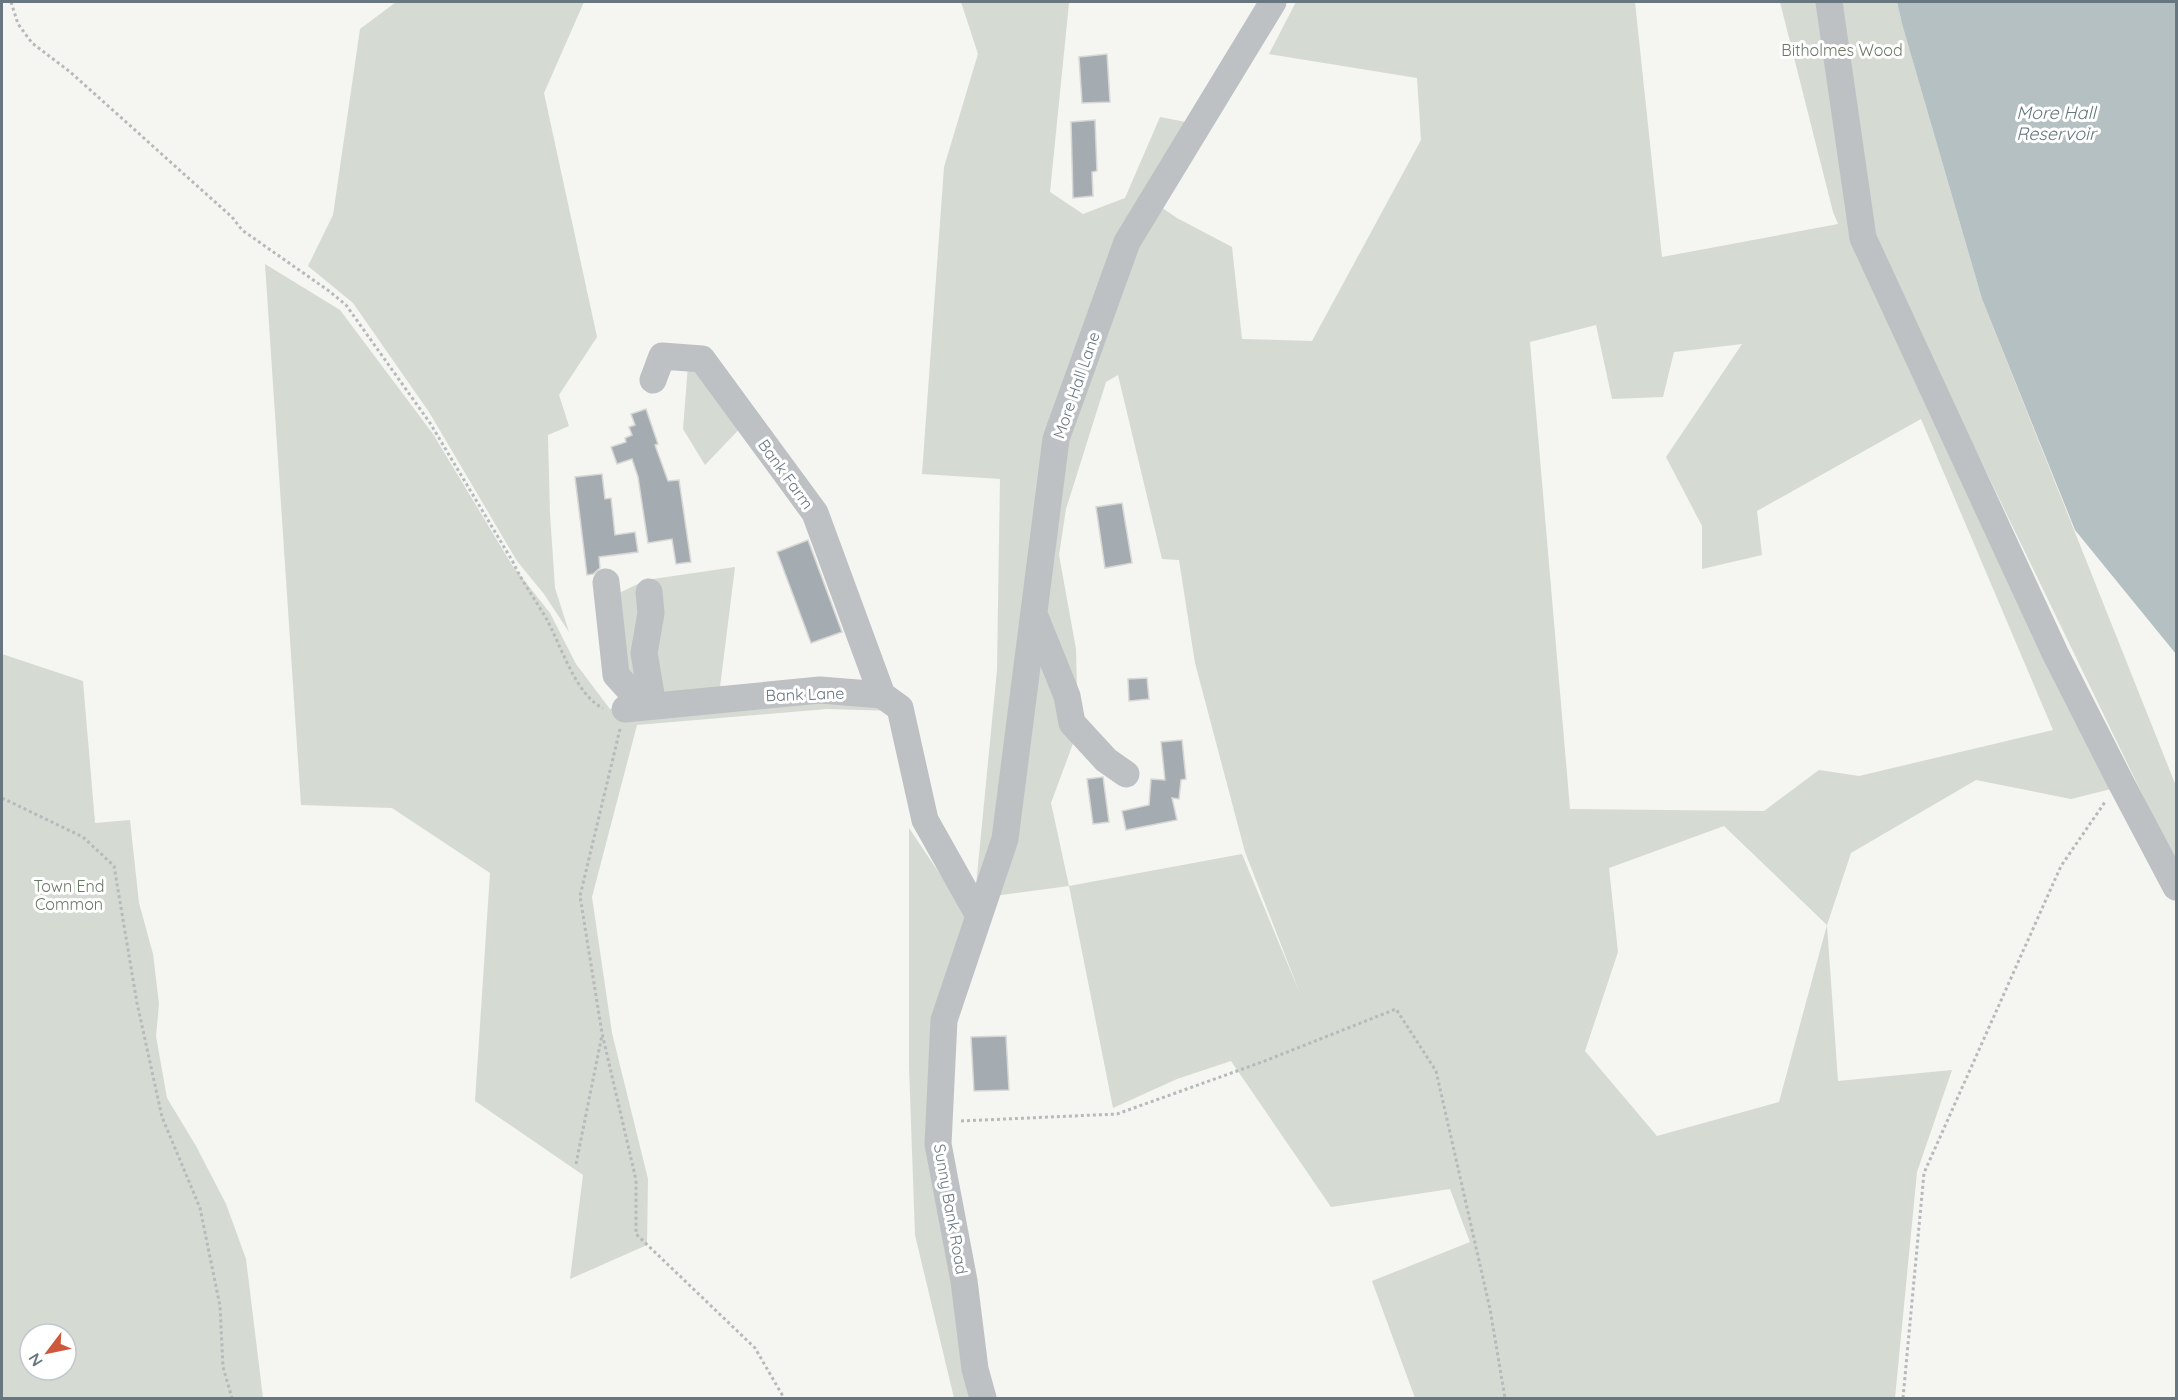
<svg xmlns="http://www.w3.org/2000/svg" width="2178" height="1400" font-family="Quicksand,sans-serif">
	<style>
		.green { fill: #d5dad2; fill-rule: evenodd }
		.water { fill: #b5c0c3 }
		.building { fill: #a5acb1; stroke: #d7d7d5; stroke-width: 1.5 }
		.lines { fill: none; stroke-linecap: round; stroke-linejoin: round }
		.path { stroke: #b7babc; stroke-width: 3; stroke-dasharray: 3 3; stroke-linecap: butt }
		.minor { stroke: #bdc1c4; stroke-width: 27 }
		.labels { text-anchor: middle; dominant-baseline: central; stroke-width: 6; stroke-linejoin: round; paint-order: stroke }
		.park-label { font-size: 16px; fill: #6a7866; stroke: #fff }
		.street-label { font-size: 16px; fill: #687680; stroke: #fff }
		.water-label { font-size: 18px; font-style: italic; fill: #64777c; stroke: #fff }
	</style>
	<rect width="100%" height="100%" fill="#f5f5f2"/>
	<!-- green -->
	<path class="green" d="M396 2H584L544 93 597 337 559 395 569 426 548 435 550 514 555 588 569 632 544 594 517 561 429 412 353 303 308 266 333 215 360 29Z
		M961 2 1069 3 1050 192 1083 214 1125 198 1160 117 1191 123 1049 439 996 840 975 896 997 670 1000 479 922 474 944 167 978 54Z
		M1296 2H1635L1662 257 1838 224 1833 212 1780 2H1897L1902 24 1982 299 2176 786V864L1872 236 1860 138 1847 173 1855 240 2111 789 2071 799 1976 780 1851 853 1827 925 1838 1081 1952 1070 1917 1172 1895 1398H1415L1372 1281 1470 1242 1450 1189 1331 1207 1231 1061 1177 1079 1113 1108 1069 886 994 896 1011 842 1061 440 1132 245 1158 205 1177 218 1232 247 1242 339 1312 341 1421 140 1417 78 1269 54ZM1596 325 1612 399 1663 397 1674 352 1742 344 1666 457 1702 526V569L1762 555 1757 511 1921 419 2053 730 1859 776 1819 770 1764 811 1570 809 1530 342ZM1118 375 1162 559 1179 560 1195 663 1245 852 1301 996 1242 854 1069 886 1051 803 1078 730 1076 649 1059 555 1066 509 1106 382ZM1724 826 1827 925 1779 1102 1657 1136 1585 1051 1618 952 1609 868Z
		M265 264 340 310 433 434 512 565 550 613 576 664 610 709 627 712 820 694 896 711 827 709 637 725 592 897 612 1033 648 1179 647 1245 570 1279 583 1175 475 1101 490 873 392 808 301 805Z
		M689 352 746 422 705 465 683 429Z
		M735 567 719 695 624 704 613 596 646 580Z
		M2 654 83 681 95 823 130 820 139 903 153 954 159 1004 156 1036 167 1098 196 1146 226 1204 246 1259 263 1398H2ZM30 1334H66V1370H30Z
		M909 828 970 919 937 1022 974 1398H954L915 1235 909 1067Z"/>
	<!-- water -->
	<path class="water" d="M1897 2H2176V654L2075 530 1982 299 1902 24Z"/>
	<!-- building -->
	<path class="building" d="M1107 54 1110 102 1082 103 1079 57Z
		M1095 120 1097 171 1092 172 1093 196 1073 198 1071 122Z
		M646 409 658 444 655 445 668 481 679 480 691 562 676 564 672 539 648 543 638 477 632 459 617 464 611 447 626 442 625 438 632 435 629 427 635 425 631 414Z
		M602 474 605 499 611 498 615 535 635 532 638 552 599 557 600 568 593 574 587 575 575 477Z
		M1122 503 1132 563 1105 568 1096 507Z
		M808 540 842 632 811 643 777 552Z
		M1147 678 1149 699 1129 701 1128 679Z
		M1182 740 1186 779 1181 780 1179 799 1172 798 1177 820 1126 830 1122 811 1149 805 1151 779 1165 780 1161 742Z
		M1103 777 1109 822 1093 824 1087 779Z
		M1006 1036 1009 1090 974 1091 971 1037Z"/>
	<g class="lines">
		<!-- path -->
		<path class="path" d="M11 2 18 24 32 43 69 71 232 217 242 230 329 291 346 305 430 423 513 562C522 582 535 599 546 618 560 643 576 696 603 708
			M620 729 580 896 602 1033 636 1180V1234L755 1348 784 1398
			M2 798 83 837 114 866 137 1003 162 1117 200 1208 220 1306 223 1367 232 1398
			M961 1121 1117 1114 1262 1062 1396 1009 1436 1071 1490 1309 1505 1398
			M576 1164 602 1035
			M1903 1398 1924 1173 2061 866 2105 802"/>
		<!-- minor -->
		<path class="minor" d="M1829 2 1863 238 2055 653 2120 781 2176 887
			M653 380 662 356 702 359 815 513 882 695
			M606 582 616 675 645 707
			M649 592 651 613 644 653 653 706
			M1034 614 1067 696 1072 723 1106 760 1126 774
			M625 709 820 690 882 695 900 708 925 820 979 916
			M983 1398 975 1369 964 1281 938 1144 944 1020 1005 839 1056 439 1127 242 1273 2"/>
	</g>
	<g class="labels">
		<!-- park labels -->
		<g class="park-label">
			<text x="1842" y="50">Bitholmes Wood</text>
			<text x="69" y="886">Town End<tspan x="69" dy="18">Common</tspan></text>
		</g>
		<!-- street labels -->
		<g class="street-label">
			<text transform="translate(1076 385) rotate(-71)">More Hall Lane</text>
			<text transform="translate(786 474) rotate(54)">Bank Farm</text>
			<text transform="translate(805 694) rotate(-2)">Bank Lane</text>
			<text transform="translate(951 1209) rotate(80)">Sunny Bank Road</text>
		</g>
		<!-- water labels -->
		<g class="water-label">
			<text x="2056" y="112">More Hall<tspan x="2056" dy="21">Reservoir</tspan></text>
		</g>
	</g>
	<!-- border -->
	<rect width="2178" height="1400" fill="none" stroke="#687680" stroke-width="6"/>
	<!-- north arrow -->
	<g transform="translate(48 1352) rotate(238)"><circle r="28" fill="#ffffff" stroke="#c3c8cc" stroke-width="1.5"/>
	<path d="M0-4.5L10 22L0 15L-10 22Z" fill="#cd583b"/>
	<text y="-9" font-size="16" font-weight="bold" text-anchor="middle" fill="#687680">N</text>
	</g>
</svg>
